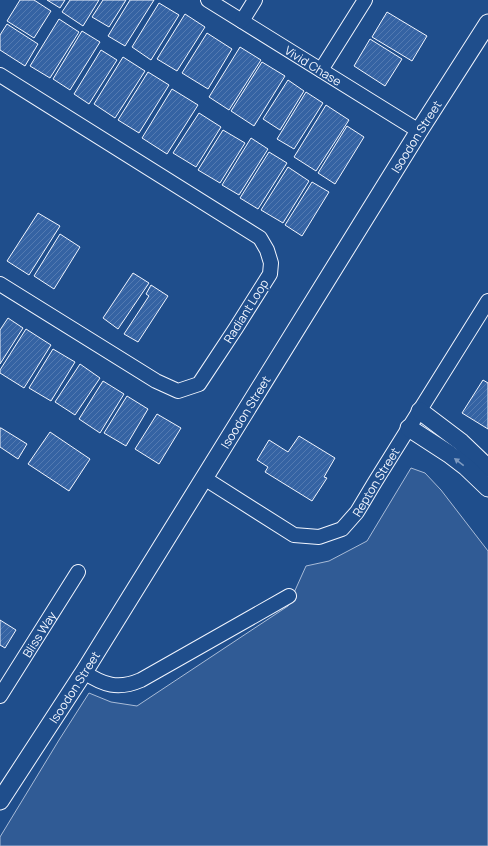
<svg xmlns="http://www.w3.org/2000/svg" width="488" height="846" font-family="Manrope,sans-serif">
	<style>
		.green { fill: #305b95; stroke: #a8bbd7 }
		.building { fill: url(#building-hatch); stroke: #f2f6ff }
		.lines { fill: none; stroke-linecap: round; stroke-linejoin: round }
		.minor-casing { stroke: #f2f6ff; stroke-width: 16 }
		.tertiary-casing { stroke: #f2f6ff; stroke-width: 19 }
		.minor { stroke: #1f4e8c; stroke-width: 14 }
		.tertiary { stroke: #1f4e8c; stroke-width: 17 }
		.oneway { fill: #7e9ac0 }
		.labels { text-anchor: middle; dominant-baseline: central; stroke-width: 3; stroke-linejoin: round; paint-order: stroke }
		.street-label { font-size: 12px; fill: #f2f6ff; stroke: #1f4e8c }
	</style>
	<defs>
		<pattern id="building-hatch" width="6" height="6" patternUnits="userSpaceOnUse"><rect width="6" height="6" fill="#3563a3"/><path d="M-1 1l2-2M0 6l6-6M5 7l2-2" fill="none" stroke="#537ab1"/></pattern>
	</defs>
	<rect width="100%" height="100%" fill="#1f4e8c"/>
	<!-- green -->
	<path class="green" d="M411 468 425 473 441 490 488 551V846H0V837L59 740 89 693 111 702 137 706 288 606 306 566 329 561 367 541Z"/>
	<!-- building -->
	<path class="building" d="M20 0H34L51 11 34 38 7 21Z
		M47 0H65L60 8Z
		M70 0H99L83 26 62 12Z
		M103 0H126L109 27 92 17Z
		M130 0H154L125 46 108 36Z
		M159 3 179 15 151 60 132 47Z
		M387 12 427 36 412 61 372 37Z
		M185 14 205 27 177 71 157 59Z
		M59 19 79 32 50 78 30 66Z
		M7 24 38 44 25 66 0 50V35Z
		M82 31 100 42 70 90 53 79Z
		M207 33 232 49 208 89 182 73Z
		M370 39 402 59 385 86 354 66Z
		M240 47 261 60 229 110 209 97Z
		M101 50 117 60 89 104 74 94Z
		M123 57 145 71 115 118 94 104Z
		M262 62 285 76 254 126 231 111Z
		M148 72 169 85 139 133 118 120Z
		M288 80 304 91 280 130 263 119Z
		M172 89 198 105 167 154 142 138Z
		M306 92 323 103 294 149 277 139Z
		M326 105 349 120 316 171 294 157Z
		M199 113 221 127 196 167 173 153Z
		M347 126 364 137 335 184 318 173Z
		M223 130 245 143 220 183 198 170Z
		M251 138 268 149 239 195 222 185Z
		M269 152 287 163 258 209 240 198Z
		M288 167 309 181 283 223 261 210Z
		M312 182 329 192 302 236 285 225Z
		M38 213 60 226 29 275 7 261Z
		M60 234 80 247 54 289 34 276Z
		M133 273 149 283 118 329 103 318Z
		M151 285 168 296 138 342 124 334 149 296 146 294Z
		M8 318 23 328 0 364V330Z
		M26 329 51 345 24 388 0 373V370Z
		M53 349 75 362 51 401 29 388Z
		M80 364 100 378 75 415 55 402Z
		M483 380 488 383V429L462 413Z
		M103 381 124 394 100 433 79 419Z
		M127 396 148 409 126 446 104 433Z
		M157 414 181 428 159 464 135 449Z
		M0 428H1L27 444 18 459 0 447Z
		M50 432 90 459 69 491 28 464Z
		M299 436 335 458 324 477 327 478 312 501 265 472 268 467 257 460 269 440 288 452Z
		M0 620 16 630 5 648 0 645Z"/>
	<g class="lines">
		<!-- minor casing -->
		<g class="minor-casing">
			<g id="minor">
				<path id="s1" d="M208 0 419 131"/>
				<path d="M242 21 255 0"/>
				<path d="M321 70 365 0"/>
				<path d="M0 75 260 238 267 250 271 263 270 274 236 328 199 384 178 391 156 381 0 284"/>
				<path id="s2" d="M204 478 294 535 319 537 342 529 357 512 375 482 488 301"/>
				<path d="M84 672C103 685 118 690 141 680L289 596"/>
				<path id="s3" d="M0 696 78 572"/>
			</g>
		</g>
		<!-- tertiary casing -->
		<g class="tertiary-casing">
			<g id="tertiary">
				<path d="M420 411 461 442 488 468"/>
				<path d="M409 428 449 454 466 467 488 488"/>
				<path id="s4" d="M0 801 84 672 419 131 488 23"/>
			</g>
		</g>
		<!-- minor -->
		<use href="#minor" class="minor"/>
		<!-- tertiary -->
		<use href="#tertiary" class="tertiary"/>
	</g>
	<!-- one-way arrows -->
	<defs><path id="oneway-solid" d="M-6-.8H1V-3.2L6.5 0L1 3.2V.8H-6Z"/></defs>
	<use class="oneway" href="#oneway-solid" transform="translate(459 462) rotate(-142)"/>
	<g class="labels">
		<!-- street labels -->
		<g class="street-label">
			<text stroke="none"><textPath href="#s1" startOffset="124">Vivid Chase</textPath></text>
			<text stroke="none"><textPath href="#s4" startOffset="784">Isoodon Street</textPath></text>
			<text transform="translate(246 311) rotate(-58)">Radiant Loop</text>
			<text stroke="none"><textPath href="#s4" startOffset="460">Isoodon Street</textPath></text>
			<text stroke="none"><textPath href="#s2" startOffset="214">Repton Street</textPath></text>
			<text stroke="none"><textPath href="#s3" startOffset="73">Bliss Way</textPath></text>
			<text stroke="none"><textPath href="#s4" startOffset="136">Isoodon Street</textPath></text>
		</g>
	</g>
</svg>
